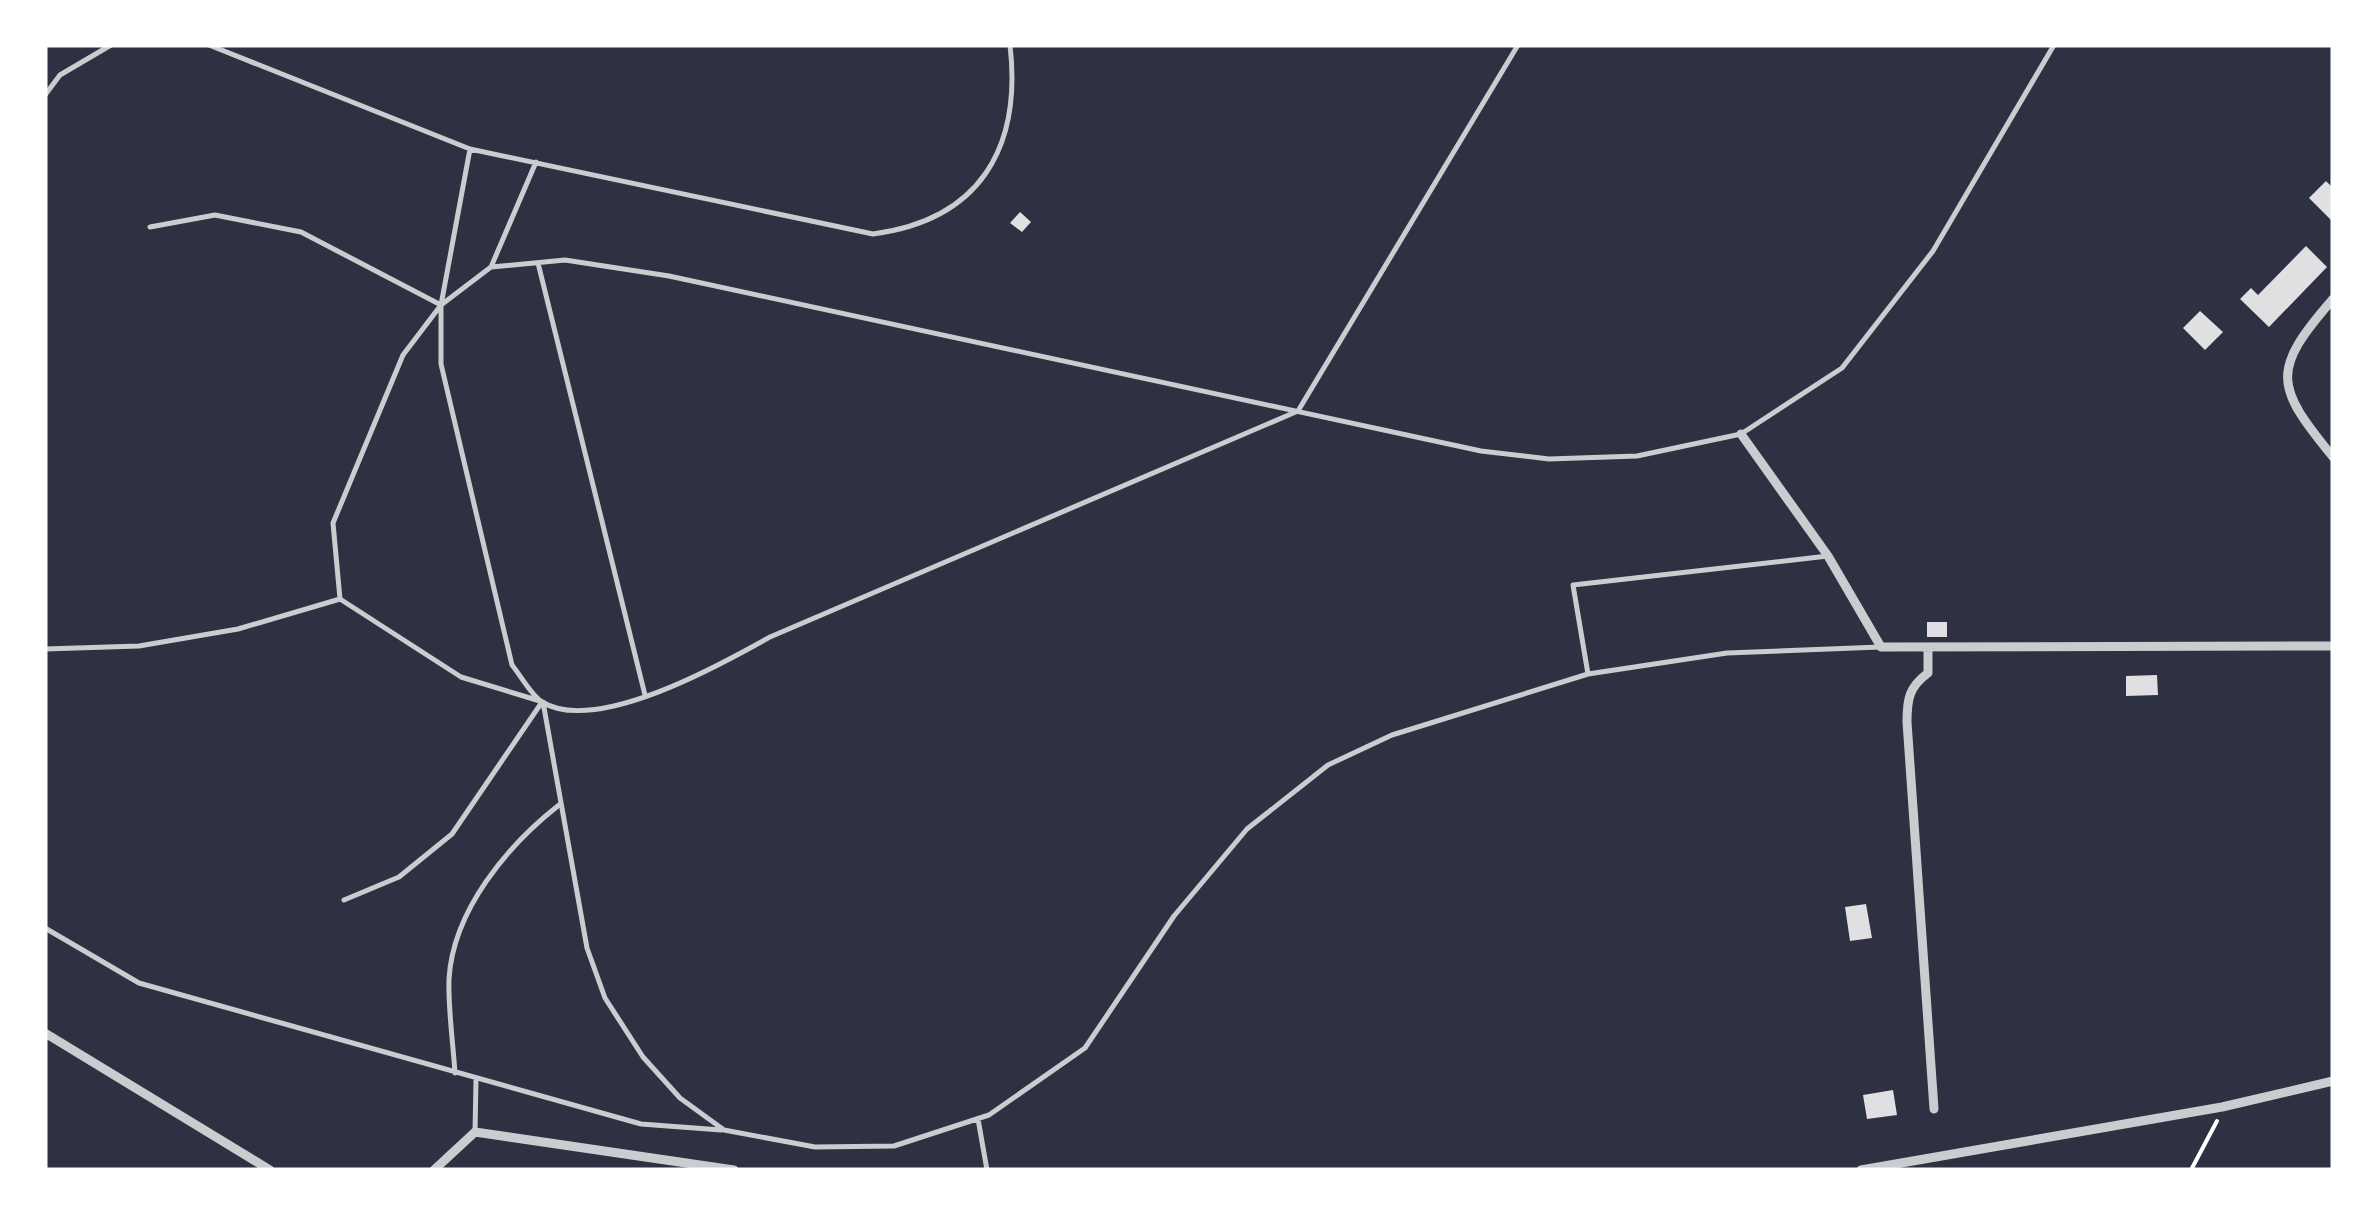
<svg xmlns="http://www.w3.org/2000/svg" width="2378" height="1215" font-family="Quicksand,sans-serif">
	<style>
		.building { fill: #e0e0e3 }
		.lines { fill: none; stroke-linecap: round; stroke-linejoin: round }
		.path { stroke: #fff; stroke-width: 4 }
		.service { stroke: #caccd0; stroke-width: 5 }
		.minor { stroke: #caccd0; stroke-width: 9 }
	</style>
	<rect width="100%" height="100%" fill="#2d3142"/>
	<!-- building -->
	<path class="building" d="M2326 181 2333 188V222L2309 198Z
		M1020 212 1031 222 1022 232 1010 223Z
		M2306 246 2327 267 2269 327 2240 299 2251 288 2258 295Z
		M2200 311 2223 332 2205 350 2183 328Z
		M1927 622H1947V637H1927Z
		M2157 675 2158 695 2126 696V676Z
		M1866 904 1872 938 1850 941 1845 907Z
		M1893 1090 1897 1115 1867 1119 1863 1095Z"/>
	<g class="lines">
		<!-- path -->
		<path class="path" d="M2191 1170 2217 1121"/>
		<!-- service -->
		<path class="service" d="M209 45 470 149 873 234C979 220 1022 149 1010 45
			M1518 45 1298 411 770 637C722 664 596 735 542 702 531 695 521 676 512 665L441 364V305L491 267 565 260 669 276 1481 451 1549 459 1637 456 1741 434 1842 368 1933 251 2054 45
			M45 95 60 75 111 45
			M470 149 441 305 403 355 333 523 340 599 461 677 540 701
			M150 227 215 215 301 232 441 305
			M538 263 645 695
			M491 267 536 162
			M45 649 139 646 238 629 340 599
			M1588 674 1573 585 1828 556
			M543 702 587 948 605 998 643 1057 680 1098 724 1130 815 1147 894 1146 989 1115 1085 1048 1174 916 1247 829 1328 765 1392 735 1588 674 1727 653 1880 647
			M344 900 399 877 452 834 542 702
			M45 928 139 983 641 1124 721 1130
			M455 1073C453 1042 448 1009 449 979 453 910 508 845 559 805
			M978 1119 987 1170
			M475 1132 476 1080"/>
		<!-- minor -->
		<path class="minor" d="M2333 299C2270 371 2275 386 2333 457
			M1741 434 1828 556 1881 647 2333 646
			M1928 649V673C1909 687 1907 699 1907 722L1934 1109
			M45 1033 270 1170
			M434 1170 475 1132 734 1170
			M1861 1170 2222 1107 2333 1081"/>
	</g>
	<!-- border -->
	<rect width="2378" height="1215" fill="none" stroke="#ffffff" stroke-width="95"/>
</svg>
